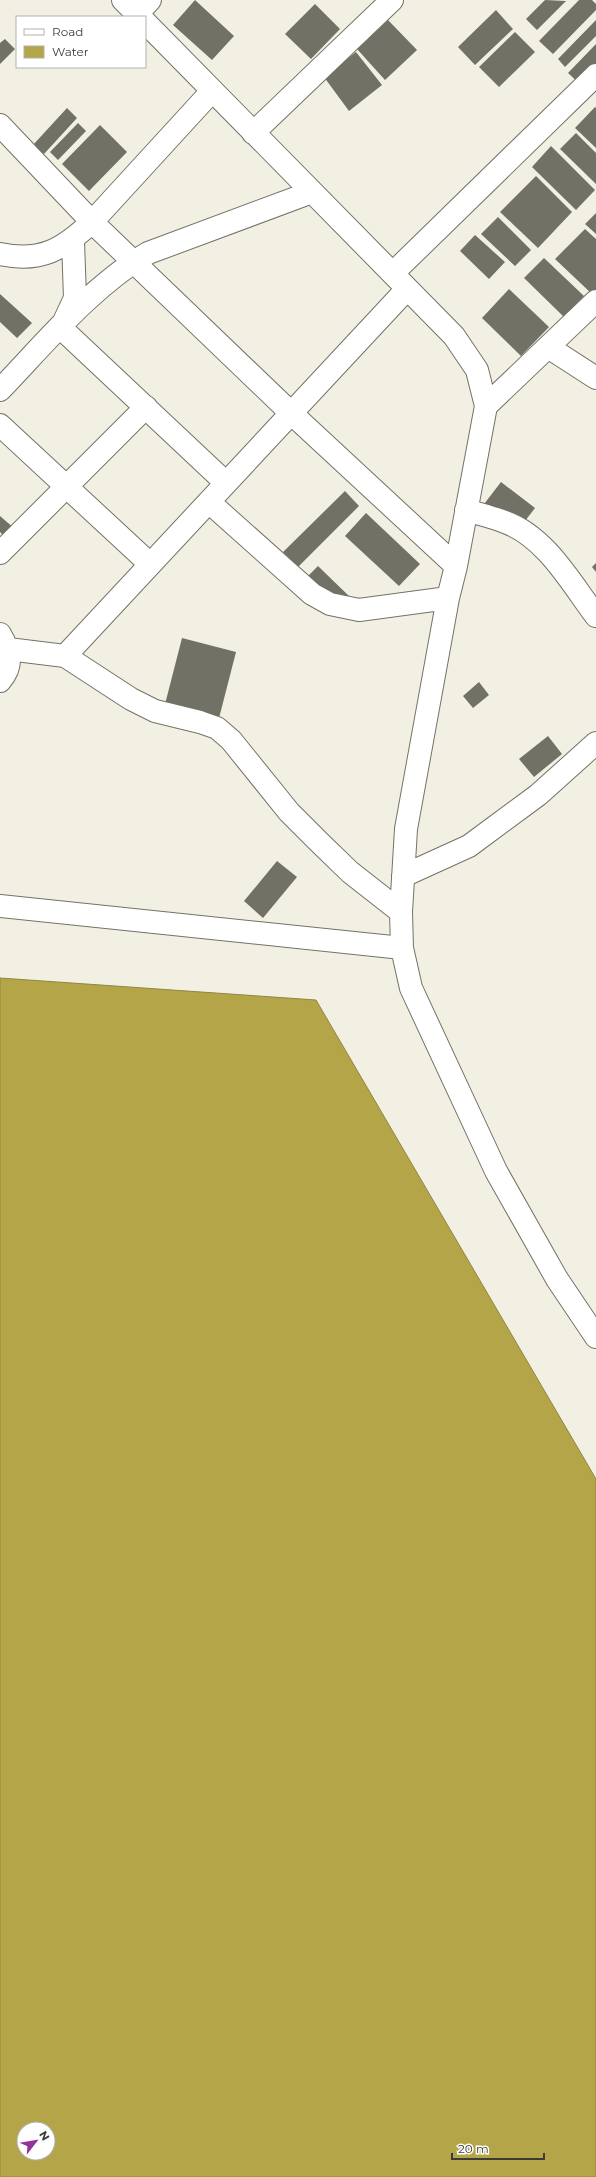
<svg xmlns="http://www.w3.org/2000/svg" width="596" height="2177" font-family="Montserrat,sans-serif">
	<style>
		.water { fill: #b5a549; stroke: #918543; fill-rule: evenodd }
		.building { fill: #727166 }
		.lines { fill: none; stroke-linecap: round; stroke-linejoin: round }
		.minor-casing { stroke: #747267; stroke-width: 24 }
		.minor { stroke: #fff; stroke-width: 22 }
	</style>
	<rect width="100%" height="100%" fill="#f2f0e3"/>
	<!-- water -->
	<path class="water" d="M0 978 316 1000 596 1479V2177H0ZM24 2129H48V2153H24Z"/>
	<!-- building -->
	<path class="building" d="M195 0 234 36 212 60 173 25Z
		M545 0 566 1 537 30 526 19Z
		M579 0H592L596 4V10L553 54 539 41Z
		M315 4 340 29 311 59 285 34Z
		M496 10 513 29 475 65 458 47Z
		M388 20 417 50 385 80 357 49Z
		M596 20V36L565 67 558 59Z
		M515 32 535 52 499 87 479 67Z
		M5 39 15 49 0 64V43Z
		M596 44V72L582 86 568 73Z
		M356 52 382 85 349 111 324 77Z
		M595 107 596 108V148L575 128Z
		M67 108 77 118 44 154 33 145Z
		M78 123 86 131 58 160 50 152Z
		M100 125 127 152 89 191 62 164Z
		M576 133 596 153V184L560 149Z
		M551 146 595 190 576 210 532 167Z
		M536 176 572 212 538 248 500 212Z
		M596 213V234L585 224Z
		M498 217 531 250 515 266 481 234Z
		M585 229 596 239V290L592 294 555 259Z
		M475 235 505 262 489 279 460 251Z
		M544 258 584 296 564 317 524 278Z
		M509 289 549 327 521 356 482 318Z
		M0 294 32 323 17 338 0 322Z
		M501 482 535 508 515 534 481 508Z
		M345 491 359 506 298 567 283 552Z
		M366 513 420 564 399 586 345 536Z
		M0 516 15 529 6 538 0 532Z
		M596 563V572L592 567Z
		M318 566 351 598 339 610 306 578Z
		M182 638 236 652 217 726 163 712Z
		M479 682 489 695 473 708 463 696Z
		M548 736 562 754 534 777 519 759Z
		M277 861 297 877 263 918 244 901Z"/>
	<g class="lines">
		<!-- minor casing -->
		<g class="minor-casing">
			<path id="minor" d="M123 0 140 17
				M137 14 150 0
				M145 22 454 336 477 370 486 406 456 566 448 598 406 829 401 912 402 948 411 988 496 1171 557 1279 596 1337
				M0 125 92 222 291 413 456 566
				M253 133 392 0
				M73 241 75 298 61 328 226 483
				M0 254C41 263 63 249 92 222L212 91
				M393 273 596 75
				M548 347 596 378
				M0 390C46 342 91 287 148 253L312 192
				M486 406 596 301
				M0 425 150 564
				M209 502 312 594 330 604 359 610 448 598
				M466 510C479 514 492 517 505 522 546 537 571 583 596 616
				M0 553 146 407
				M0 634C10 651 14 665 0 681
				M8 649 65 656 131 699 155 711 200 722 217 728 231 740 289 812 319 842 350 872 401 912
				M65 656 407 289
				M403 876 469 846 538 795 596 743
				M0 906 402 948"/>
		</g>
		<!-- minor -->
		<use href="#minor" class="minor"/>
	</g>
	<!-- legend -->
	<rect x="16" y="16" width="130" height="52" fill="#ffffff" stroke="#b1b1af"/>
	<rect x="24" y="29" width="20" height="6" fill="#ffffff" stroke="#b1b1af"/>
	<text x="52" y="36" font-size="12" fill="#3c3b36">Road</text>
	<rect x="24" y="46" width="20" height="12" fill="#b5a549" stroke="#b1b1af"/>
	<text x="52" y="56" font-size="12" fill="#3c3b36">Water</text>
	<!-- north arrow -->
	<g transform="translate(36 2141) rotate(59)"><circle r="19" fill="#ffffff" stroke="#b1b1af"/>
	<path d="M0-3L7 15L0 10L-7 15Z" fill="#94329a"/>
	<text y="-6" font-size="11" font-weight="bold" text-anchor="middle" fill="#3c3b36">N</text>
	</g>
	<!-- scale -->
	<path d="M452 2153v6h92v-6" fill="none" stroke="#3c3b36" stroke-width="2"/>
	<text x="458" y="2153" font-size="12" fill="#3c3b36" stroke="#ffffff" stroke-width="3" paint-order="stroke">20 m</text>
</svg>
